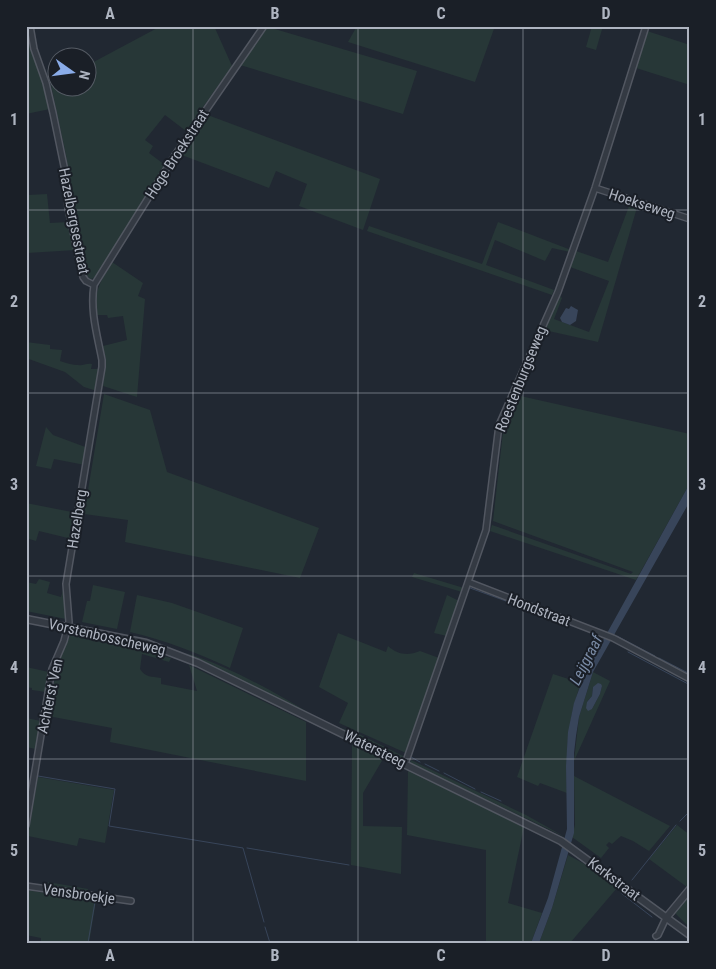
<svg xmlns="http://www.w3.org/2000/svg" width="716" height="969" font-family="'Roboto Condensed',sans-serif">
	<style>
		.green { fill: #273737; fill-rule: evenodd }
		.water { fill: #38455a }
		.lines { fill: none; stroke-linecap: round; stroke-linejoin: round }
		.stream { stroke: #38455a; stroke-width: 1 }
		.minor-casing { stroke: #525761; stroke-width: 8 }
		.tertiary-casing { stroke: #525761; stroke-width: 9 }
		.minor { stroke: #343a43; stroke-width: 5 }
		.tertiary { stroke: #343a43; stroke-width: 6 }
		.grid { fill: none; stroke: #aeb4c0; stroke-width: 1; stroke-opacity: 0.55 }
		.labels { text-anchor: middle; dominant-baseline: central; stroke-width: 4; stroke-linejoin: round; paint-order: stroke }
		.street-label { font-size: 15px; fill: #aeb4c0; stroke: #1a1f27 }
		.water-label { font-size: 16px; font-style: italic; fill: #7a8ba5; stroke: #1a1f27 }
		.neatline { fill: none; stroke: #aeb4c0; stroke-width: 2 }
		.grid-label { font-size: 16px; text-anchor: middle; font-weight: bold; fill: #aeb4c0 }
	</style>
	<rect width="100%" height="100%" fill="#212832"/>
	<!-- green -->
	<path class="green" d="M26 26 44 81 50 109 26 114Z
		M161 26H214L232 66 186 131 165 115 145 140 153 146 149 153 165 165 96 277 91 279 87 276 71 200 66 155 51 85 57 81 58 88H88V65Z
		M357 26H495L475 82 348 42Z
		M592 26H603L596 50 586 47Z
		M268 27 417 71 403 114 240 65Z
		M647 31 690 45V85L636 68Z
		M205 114 380 179 363 230 299 206 307 184 276 171 269 188 179 154Z
		M26 188H28V195L47 194 50 223 70 222 76 250 27 253V299Z
		M631 201 638 204 598 342 544 330 559 295 562 298 554 319 589 332 609 281 570 267 576 251 608 262Z
		M498 222 571 250 570 252 552 248 545 261 495 240 486 265 554 290 552 295 367 231 369 226 482 264Z
		M112 262 143 283 138 296 145 299 137 397 103 386 106 361 103 346 127 340 123 316 108 318 107 315H96C94 290 100 283 112 262Z
		M26 342 50 345V349L62 350 60 361C66 363 72 365 78 365 83 366 86 363 92 364L91 369H100L97 391 84 387 65 372 26 358Z
		M104 394 150 410 167 472 319 528 300 578 125 542 128 520 84 514Z
		M516 395 690 434V483L636 580 490 531 492 525 631 574 633 572 493 521 503 432Z
		M46 427 53 435 88 448 85 465 54 459 51 469 36 466Z
		M26 503 77 513 72 539 39 531 36 541 26 538Z
		M414 573 464 588 462 592 412 577Z
		M39 579 50 582 47 593 61 597 64 587 66 619 26 611V582L36 584Z
		M93 585 125 592 117 629 82 622 87 601H90Z
		M137 595 172 603 243 628 230 668C198 653 165 640 130 632Z
		M447 595 459 601 447 636 434 633Z
		M338 633 386 652 388 646C398 655 408 656 420 651L439 658 406 753 339 723 348 703 319 687Z
		M70 635 171 658 169 662 142 654 140 669C146 678 151 676 161 678V684L197 691 189 665 306 722V781L110 742 112 728 48 716 57 666Z
		M186 653C228 666 275 692 312 715Z
		M26 667 49 672 46 692 32 690V688L26 687Z
		M593 672 610 681 574 761 579 717ZM602 686 600 694 592 709 587 702 592 696 593 687Z
		M553 674 581 683C567 720 566 755 567 793L540 783 538 786 517 777Z
		M26 718 41 721 36 749 26 747Z
		M333 726 355 732 405 757 404 760Z
		M352 744 383 759 363 793V826L402 827 401 874 351 865Z
		M411 760 526 815 565 837 410 763Z
		M408 771 524 827 508 903 542 913 531 943H486V850L407 835Z
		M574 776 670 826 649 851 633 841 621 836 612 844 609 842 606 845 609 848 601 858 572 837 575 825Z
		M38 777 114 790 105 843 79 838 77 846 28 836Z
		M677 825 690 835V884L687 887 649 859Z
		M568 855 588 866 617 888 570 943H539L552 908Z
		M48 882 88 889 87 893 47 887Z
		M26 890 96 901 89 943H41V938L26 935Z
		M690 893V928L674 912Z"/>
	<!-- water -->
	<path class="water" d="M571 306 578 310 576 321 570 325 562 322 560 318 566 308 569 309Z
		M690 483V501L593 672 579 717 576 736 574 753V833L552 908 539 943H531L548 898 567 829 566 766 568 732 574 703 585 673Z
		M598 683 601 684 602 686 600 694 592 709 588 711 586 708 587 702 592 696 593 687Z"/>
	<g class="lines">
		<!-- stream -->
		<path class="stream" d="M470 588 528 609
			M550 618 565 624
			M577 627 598 635
			M617 636 655 656
			M628 652 690 685
			M659 658 690 674
			M411 757 420 762
			M425 764 439 771
			M444 773 475 789
			M38 776 115 789 109 826 243 848 264 922
			M26 780 30 781 28 794
			M481 792 501 801
			M680 821 690 811
			M247 848 349 865
			M632 880 676 825
			M621 893 652 917
			M265 927 270 943
			M88 943 95 902"/>
		<!-- minor casing -->
		<g class="minor-casing">
			<path id="minor" d="M30 26 34 49 46 83 53 113 65 171 68 208 83 277 86 281 94 285
				M595 188 690 219
				M468 582 613 638 690 679
				M405 764 486 530 499 425 558 292 595 188 646 26
				M26 825 52 669 64 641 69 622 66 584 102 367V360C97 334 90 311 94 285L175 155 264 26
				M26 886 131 901
				M656 936 658 935 666 918"/>
		</g>
		<!-- tertiary casing -->
		<g class="tertiary-casing">
			<path id="tertiary" d="M26 619 146 643 198 663 561 841 690 935
				M666 918 690 889"/>
		</g>
		<!-- minor -->
		<use href="#minor" class="minor"/>
		<!-- tertiary -->
		<use href="#tertiary" class="tertiary"/>
	</g>
	<!-- grid -->
	<path class="grid" d="M193 26V943M358 26V943M523 26V943M26 210H690M26 393H690M26 576H690M26 759H690"/>
	<g class="labels">
		<!-- street labels -->
		<g class="street-label">
			<text transform="translate(177 154) rotate(-57)">Hoge Broekstraat</text>
			<text transform="translate(642 204) rotate(18)">Hoekseweg</text>
			<text transform="translate(74 221) rotate(79)">Hazelbergsestraat</text>
			<text transform="translate(521 379) rotate(-68)">Roestenburgseweg</text>
			<text transform="translate(77 519) rotate(-81)">Hazelberg</text>
			<text transform="translate(539 610) rotate(21)">Hondstraat</text>
			<text transform="translate(107 637) rotate(13)">Vorstenbosscheweg</text>
			<text transform="translate(50 696) rotate(-78)">Achterst Ven</text>
			<text transform="translate(375 749) rotate(26)">Watersteeg</text>
			<text transform="translate(614 879) rotate(37)">Kerkstraat</text>
			<text transform="translate(79 894) rotate(8)">Vensbroekje</text>
		</g>
		<!-- water labels -->
		<g class="water-label">
			<text transform="translate(586 660) rotate(-63)">Leijgraaf</text>
		</g>
	</g>
	<!-- border -->
	<rect width="716" height="969" fill="none" stroke="#1a1f27" stroke-width="55"/>
	<!-- north arrow -->
	<g transform="translate(72 72) rotate(104)"><circle r="24" fill="#1a1f27" stroke="#555b64"/>
	<path d="M0-4L9 19L0 12L-9 19Z" fill="#8aace9"/>
	<text y="-8" font-size="14" font-weight="bold" text-anchor="middle" fill="#aeb4c0">N</text>
	</g>
	<rect x="28" y="28" width="660" height="914" class="neatline"/>
	<g class="grid-label">
		<text x="110" y="19">A</text>
		<text x="275" y="19">B</text>
		<text x="441" y="19">C</text>
		<text x="606" y="19">D</text>
		<text x="14" y="125">1</text>
		<text x="702" y="125">1</text>
		<text x="14" y="307">2</text>
		<text x="702" y="307">2</text>
		<text x="14" y="490">3</text>
		<text x="702" y="490">3</text>
		<text x="14" y="673">4</text>
		<text x="702" y="673">4</text>
		<text x="14" y="856">5</text>
		<text x="702" y="856">5</text>
		<text x="110" y="961">A</text>
		<text x="275" y="961">B</text>
		<text x="441" y="961">C</text>
		<text x="606" y="961">D</text>
	</g>
</svg>
